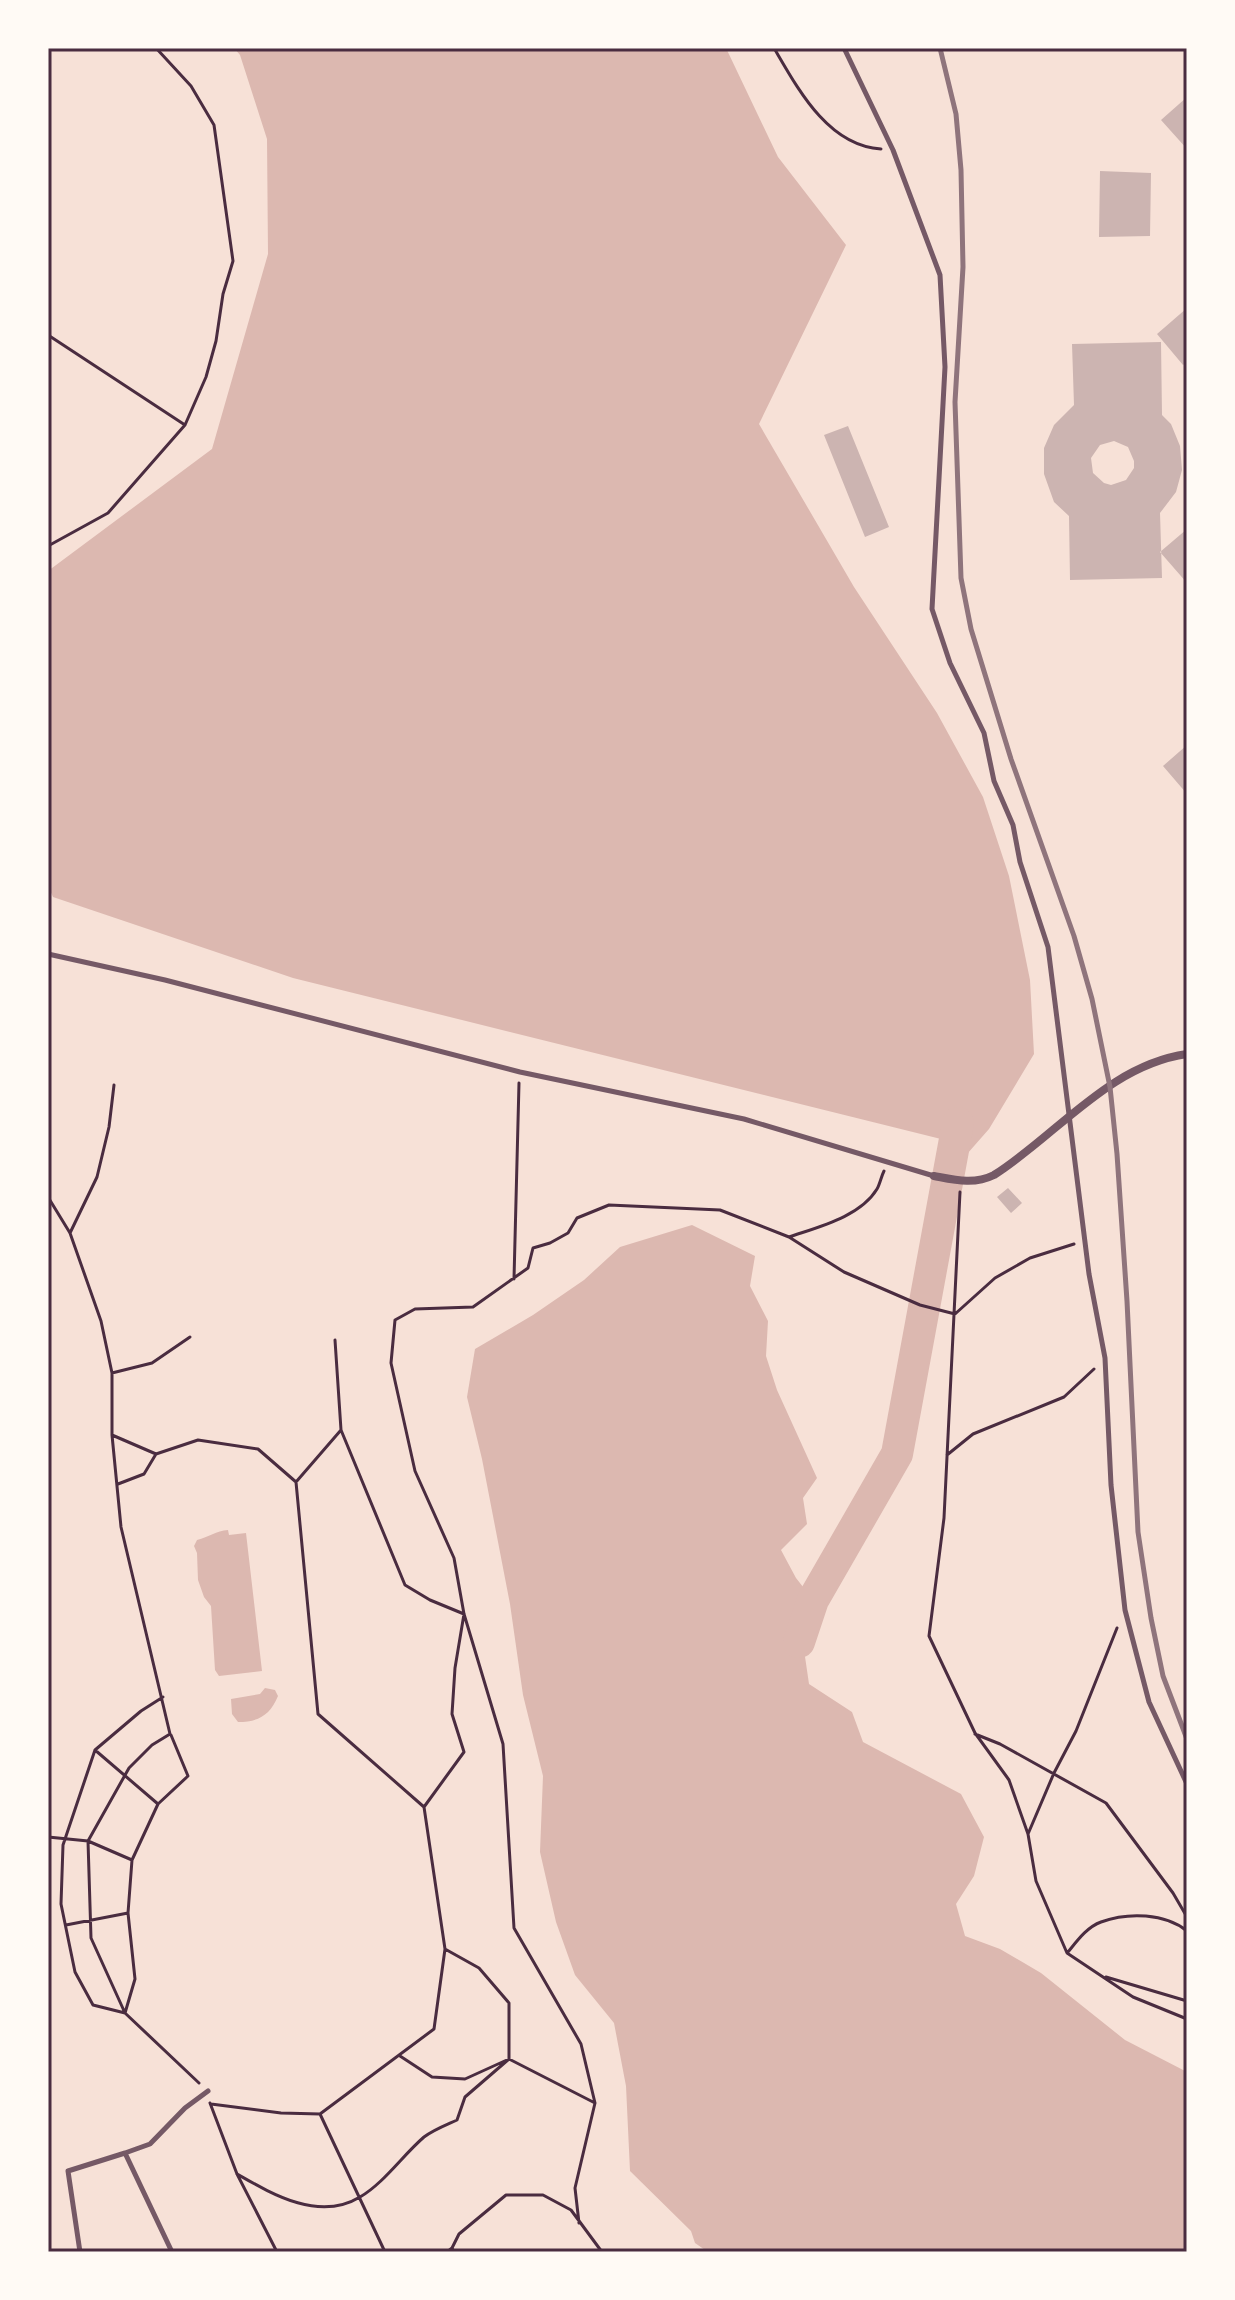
<svg xmlns="http://www.w3.org/2000/svg" width="1235" height="2300" font-family="'IBM Plex Serif',serif">
	<style>
		.water { fill: #dcb8b0 }
		.lines { fill: none; stroke-linecap: round; stroke-linejoin: round }
		.river { stroke: #dcb8b0; stroke-width: 32 }
		.building { fill: #ccb4b1; fill-rule: evenodd }
		.path { stroke: #4a2c40; stroke-width: 3 }
		.service { stroke: #755966; stroke-width: 5 }
		.minor { stroke: #755966; stroke-width: 8 }
		.rail { stroke: #8f747c; stroke-width: 5 }
		.neatline { fill: none; stroke: #4a2c40; stroke-width: 3 }
	</style>
	<rect width="100%" height="100%" fill="#f7e1d7"/>
	<!-- water -->
	<path class="water" d="M234 48H726L778 157 846 245 759 424 854 587 937 713 983 797 1009 876 1030 980 1034 1054 989 1129 960 1162 950 1163 941 1139 293 978 53 897 48 886V571L212 449 268 254 267 139 240 55Z
		M692 1225 755 1256 750 1286 768 1321 766 1356 777 1390 817 1478 803 1498 807 1524 781 1550 796 1578 818 1606 803 1643 809 1684 852 1712 863 1742 961 1794 984 1837 974 1876 956 1904 965 1936 1000 1949 1041 1973 1125 2040 1187 2072V2252H708L695 2243 691 2231 630 2171 626 2086 614 2023 575 1975 556 1922 540 1852 543 1776 523 1695 510 1604 482 1459 467 1397 475 1349 533 1315 584 1280 620 1247Z
		M228 1530 229 1535 246 1533 262 1671 219 1676 215 1670 211 1606 204 1597 198 1580 197 1553 194 1546 197 1540C209 1537 216 1531 228 1530Z
		M265 1688 275 1690 278 1696C270 1715 259 1722 238 1722L232 1714 231 1699 260 1694Z"/>
	<g class="lines">
		<!-- river -->
		<path class="river" d="M799 1642 813 1600 897 1454 958 1123"/>
	</g>
	<!-- building -->
	<path class="building" d="M1187 97V149L1161 120Z
		M1100 171 1151 173 1150 236 1099 237Z
		M1187 308V362L1183 365 1157 334Z
		M1161 342 1162 415 1171 424 1180 446 1182 470 1176 492 1160 513 1162 578 1070 580 1069 516 1054 502 1044 474V448L1054 425 1074 405 1072 344ZM1114 441 1128 447 1134 461V468L1126 480 1111 485 1104 483 1093 473 1091 458 1100 445Z
		M848 426 889 527 865 537 824 435Z
		M1187 529V583L1160 552Z
		M1187 745V794L1163 766Z
		M1008 1188 1022 1203 1011 1213 997 1197Z"/>
	<g class="lines">
		<!-- path -->
		<path class="path" d="M156 48 191 86 214 125 233 261 223 294 216 341 206 377 185 425
			M774 48C798 89 828 146 881 149
			M48 335 185 425 108 513 48 546
			M960 1192 944 1518 929 1636 975 1733 1009 1780 1028 1834 1036 1881 1067 1953 1133 1997 1187 2019
			M48 1197 70 1233 101 1321 112 1373V1435L121 1527 170 1734 152 1745 129 1768 88 1841 91 1938 125 2013 199 2083
			M70 1233 97 1177 109 1127 114 1085
			M789 1237C818 1227 860 1217 877 1189 880 1184 881 1177 884 1171
			M514 1279 519 1083
			M335 1340 341 1430
			M112 1373 152 1363 190 1337
			M112 1435 156 1454
			M947 1455 973 1434 1064 1397 1094 1369
			M118 1484 144 1474 156 1454 198 1440 258 1449 296 1482 318 1714 424 1807
			M163 1697 141 1711 95 1750 63 1845 61 1904 75 1972 93 2005 125 2013 135 1979 128 1913 132 1860 158 1804 188 1776 171 1735
			M975 1734 1000 1744 1106 1803 1173 1893 1187 1917
			M95 1750 158 1804
			M1028 1834 1054 1773 1076 1731 1117 1628
			M48 1837 88 1841 132 1860
			M66 1925 128 1913
			M1068 1952C1077 1941 1087 1927 1101 1922 1128 1912 1165 1913 1187 1931
			M1106 1977 1187 2001
			M400 2056 432 2077 465 2079 509 2059V2003L479 1968 445 1949
			M210 2103 237 2174 277 2252
			M211 2104 281 2113 320 2114 434 2029 445 1949 424 1807 464 1752 452 1714 455 1668 464 1614 430 1600 405 1585 341 1430 296 1482
			M320 2114 385 2252
			M237 2174C272 2194 319 2222 360 2197 383 2184 403 2155 424 2137 433 2130 446 2125 457 2120L465 2097 509 2059 595 2103
			M579 2223 575 2188 595 2103 581 2044 514 1928 503 1744 464 1614 454 1558 415 1471 391 1363 395 1320 415 1309 473 1307 528 1268 533 1248 550 1243 568 1233 577 1218 609 1205 720 1210 789 1237 844 1272 920 1305 955 1314 995 1278 1030 1258 1074 1244
			M452 2248 459 2234 506 2195H543L571 2210 602 2252
			M447 2252 452 2248 454 2252"/>
		<!-- service -->
		<path class="service" d="M844 48 893 150 940 275 945 367 932 609 950 663 984 733 994 781 1013 825 1020 862 1048 947 1089 1274 1105 1358 1111 1485 1125 1610 1149 1702 1187 1784
			M48 954 165 980 520 1072 744 1119 934 1176
			M125 2153 150 2144 185 2108 208 2091
			M80 2252 68 2171 125 2153 172 2252"/>
		<!-- minor -->
		<path class="minor" d="M934 1176C955 1180 974 1185 994 1175 1057 1135 1109 1065 1187 1054"/>
		<!-- rail -->
		<path class="rail" d="M940 48 956 114 961 170 963 267 955 402 961 578 971 629 1011 759 1074 936 1092 999 1110 1087 1117 1154 1127 1301 1138 1532 1151 1618 1163 1676 1187 1739"/>
	</g>
	<!-- border -->
	<rect width="1235" height="2300" fill="none" stroke="#fffaf5" stroke-width="100"/>
	<rect x="50" y="50" width="1135" height="2200" class="neatline"/>
</svg>
